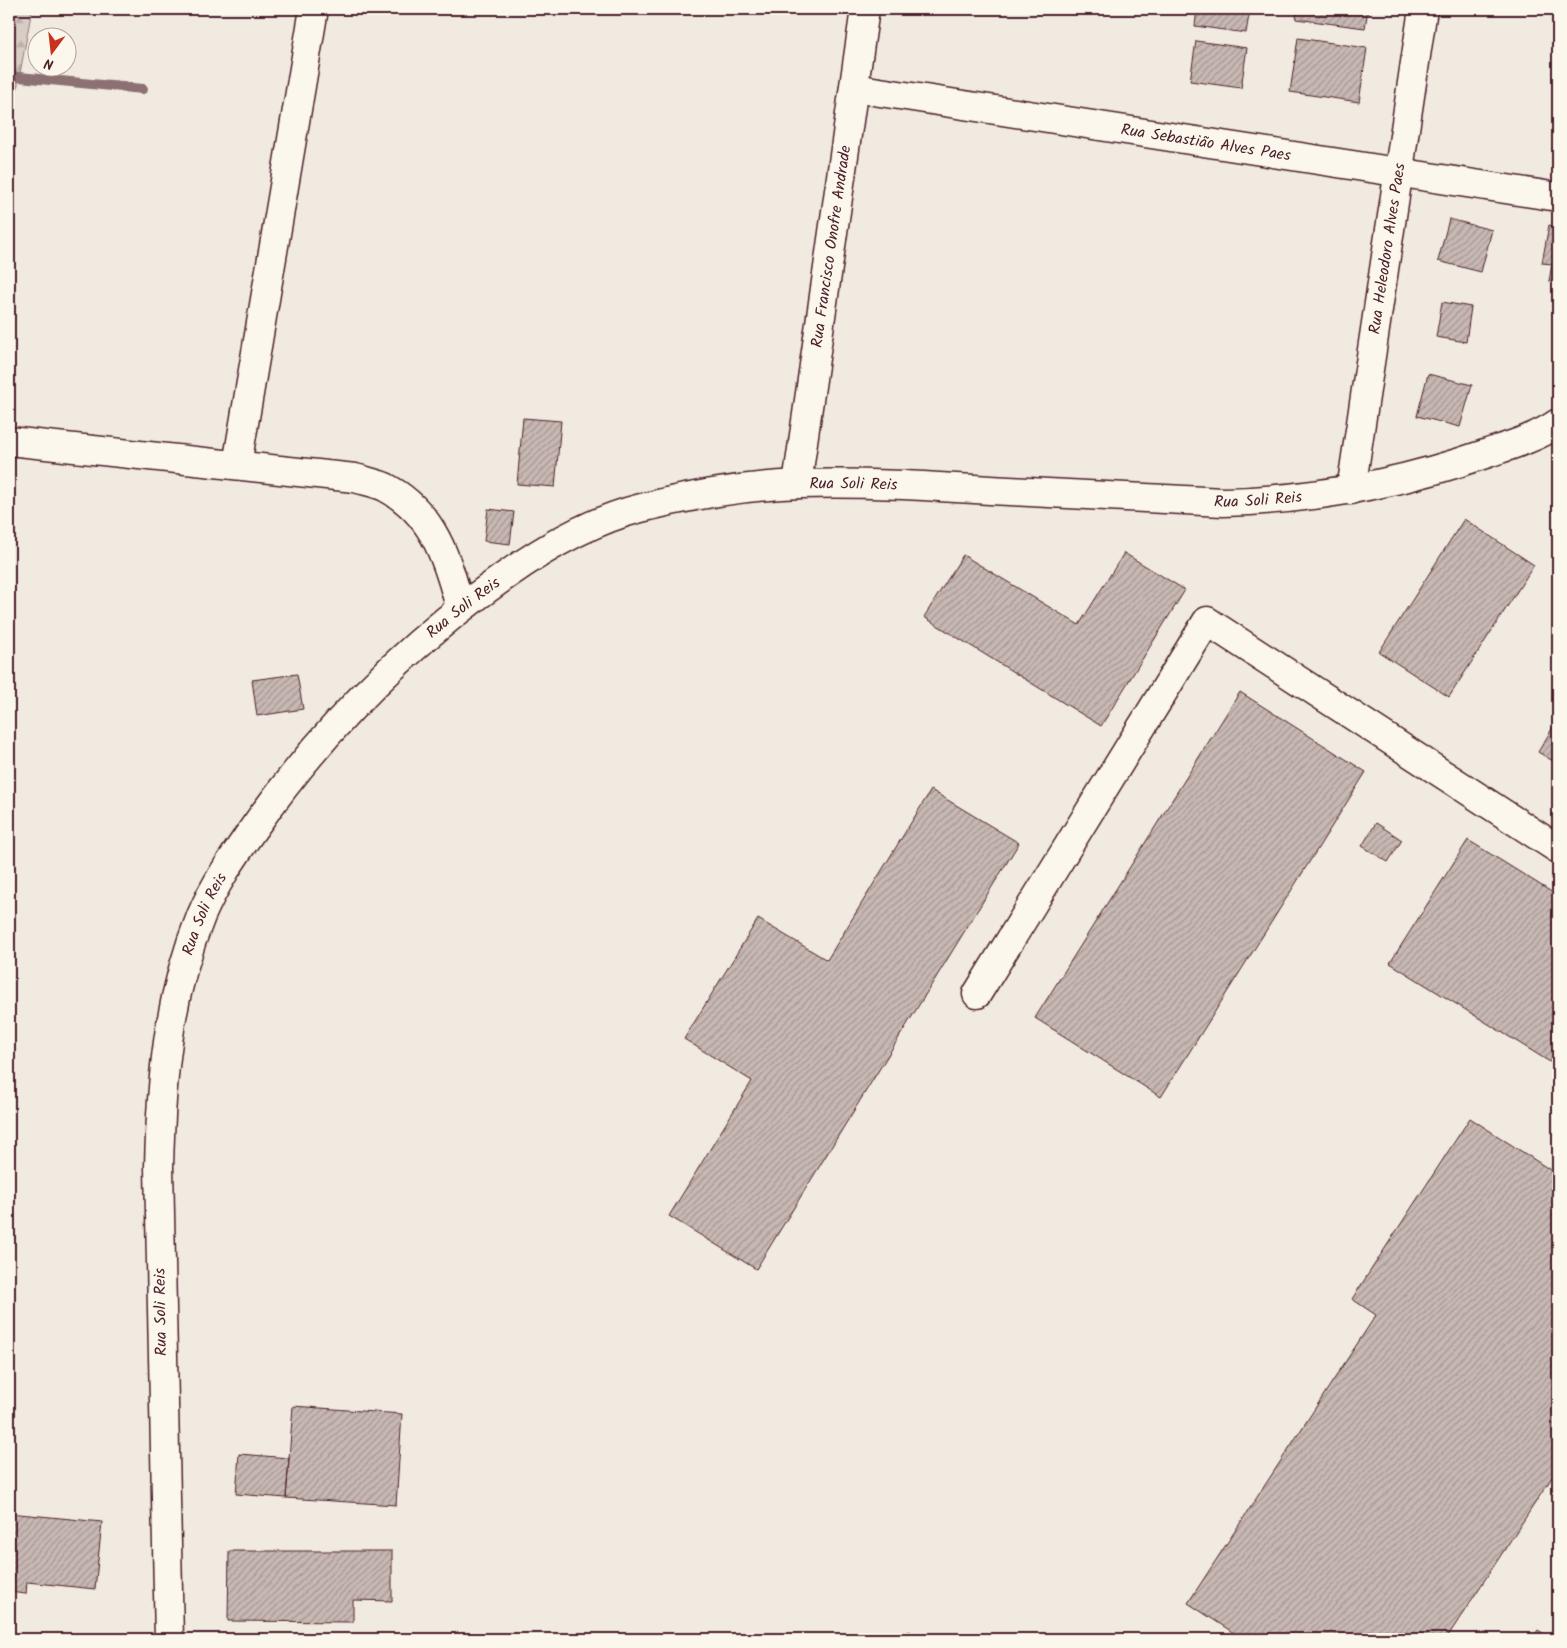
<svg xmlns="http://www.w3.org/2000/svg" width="1567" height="1648" font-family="Kalam,sans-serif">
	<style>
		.forest { fill: url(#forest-firs); stroke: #917678 }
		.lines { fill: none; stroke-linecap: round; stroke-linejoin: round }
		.stream { stroke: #8c6f72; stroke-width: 10 }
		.building { fill: url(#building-hatch); stroke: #4a1f2b }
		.minor-casing { stroke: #4a1f2b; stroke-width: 31 }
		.minor { stroke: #fbf7ec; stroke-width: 28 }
		.labels { text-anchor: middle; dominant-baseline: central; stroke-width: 4; stroke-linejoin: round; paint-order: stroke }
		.street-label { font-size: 16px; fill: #4a1f2b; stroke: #fbf7ec }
	</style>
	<defs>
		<pattern id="forest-firs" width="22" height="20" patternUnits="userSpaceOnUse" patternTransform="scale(1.25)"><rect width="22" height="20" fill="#d8ccc6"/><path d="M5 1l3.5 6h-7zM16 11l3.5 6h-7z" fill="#bbafaa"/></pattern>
		<pattern id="building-hatch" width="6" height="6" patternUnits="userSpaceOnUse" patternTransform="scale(1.25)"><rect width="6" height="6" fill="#c8b8b3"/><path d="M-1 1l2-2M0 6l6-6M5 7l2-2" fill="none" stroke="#a49592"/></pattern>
	</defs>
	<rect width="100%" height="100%" fill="#f0eae0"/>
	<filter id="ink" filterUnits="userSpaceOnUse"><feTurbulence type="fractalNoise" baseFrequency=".02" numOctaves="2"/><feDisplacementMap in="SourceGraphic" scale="10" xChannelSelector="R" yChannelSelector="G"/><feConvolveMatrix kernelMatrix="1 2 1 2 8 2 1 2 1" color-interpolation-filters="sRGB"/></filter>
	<g filter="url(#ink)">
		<!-- forest -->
		<path class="forest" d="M9 9H32L9 132Z"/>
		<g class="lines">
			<!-- stream -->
			<path class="stream" d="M9 76 143 89"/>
		</g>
		<!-- building -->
		<path class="building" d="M1197 9H1250L1246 33 1195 26Z
			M1297 9H1368L1365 28 1296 19Z
			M1298 38 1367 48 1359 102 1290 92Z
			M1196 41 1247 48 1241 88 1190 81Z
			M1449 219 1492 230 1481 272 1438 261Z
			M1549 225 1558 227V283L1549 281 1552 264 1542 263Z
			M1442 302 1471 307 1466 342 1436 337Z
			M1428 374 1472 385 1460 427 1417 416Z
			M523 418 561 421 555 487 517 484Z
			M488 509 514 512 510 544 484 541Z
			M1464 519 1534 565 1449 697 1379 652Z
			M1124 553 1185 590 1101 726 924 617 963 555 1079 625Z
			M297 674 303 709 257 716 252 680Z
			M1240 692 1366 772 1161 1097 1035 1018Z
			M1558 719V764L1538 752Z
			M931 790 1019 843 756 1269 669 1216 752 1081 684 1039 758 919 827 960Z
			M1376 823 1402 840 1388 862 1362 846Z
			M1468 840 1558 896V1067L1390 963Z
			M1470 1118 1558 1175V1468L1446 1639H1243L1188 1603 1376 1315 1352 1299Z
			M293 1406 402 1414 396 1505 286 1498Z
			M239 1454 289 1458 286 1498 236 1494Z
			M9 1513 102 1522 95 1589 27 1582 26 1594 9 1592Z
			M229 1551H392V1601L353 1600V1622L228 1621Z
			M1538 1630 1552 1639H1532Z
			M909 1631 921 1639H904Z"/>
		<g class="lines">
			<!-- minor casing -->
			<g class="minor-casing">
				<g id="minor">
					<path id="s1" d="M854 88 1558 197"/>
					<path d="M9 441 355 478C365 481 376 483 385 487 433 512 447 558 460 607"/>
					<path d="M237 465 314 9"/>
					<path id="s2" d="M797 484 865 9"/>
					<path id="s3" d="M1351 490 1423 9"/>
					<path d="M977 994 1207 621 1558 849"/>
					<path id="s4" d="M169 1639 159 1167C161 1080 168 997 201 916 214 885 234 856 253 829 322 731 407 644 505 576 546 547 592 520 641 508 692 495 747 486 800 484 863 482 927 486 990 490 1068 494 1145 498 1223 502 1315 500 1402 483 1488 453 1512 445 1538 437 1558 423"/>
				</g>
			</g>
			<!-- minor -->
			<use href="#minor" class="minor"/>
		</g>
	</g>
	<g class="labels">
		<!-- street labels -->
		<g class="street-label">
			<text stroke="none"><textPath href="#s1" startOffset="356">Rua Sebastião Alves Paes</textPath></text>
			<text stroke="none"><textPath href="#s2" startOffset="240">Rua Francisco Onofre Andrade</textPath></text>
			<text stroke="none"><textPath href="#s3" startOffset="244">Rua Heleodoro Alves Paes</textPath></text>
			<text stroke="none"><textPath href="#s4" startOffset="1556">Rua Soli Reis</textPath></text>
			<text stroke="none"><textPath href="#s4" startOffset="1961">Rua Soli Reis</textPath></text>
			<text stroke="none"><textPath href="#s4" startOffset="1136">Rua Soli Reis</textPath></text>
			<text stroke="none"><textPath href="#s4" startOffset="731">Rua Soli Reis</textPath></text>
			<text transform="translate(161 1312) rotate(-91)">Rua Soli Reis</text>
		</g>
	</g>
	<!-- margin -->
	<rect width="1567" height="1648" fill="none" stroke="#fbf7ec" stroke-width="30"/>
	<rect x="15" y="15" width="1537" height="1618" fill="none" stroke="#4a1f2b" stroke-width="2" filter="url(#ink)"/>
	<!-- north arrow -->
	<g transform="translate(52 52) rotate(195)"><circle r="24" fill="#fbf7ec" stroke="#b4a19f"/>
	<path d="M0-4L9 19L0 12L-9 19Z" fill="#c8321e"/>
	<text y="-8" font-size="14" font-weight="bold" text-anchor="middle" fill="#4a1f2b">N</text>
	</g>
</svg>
